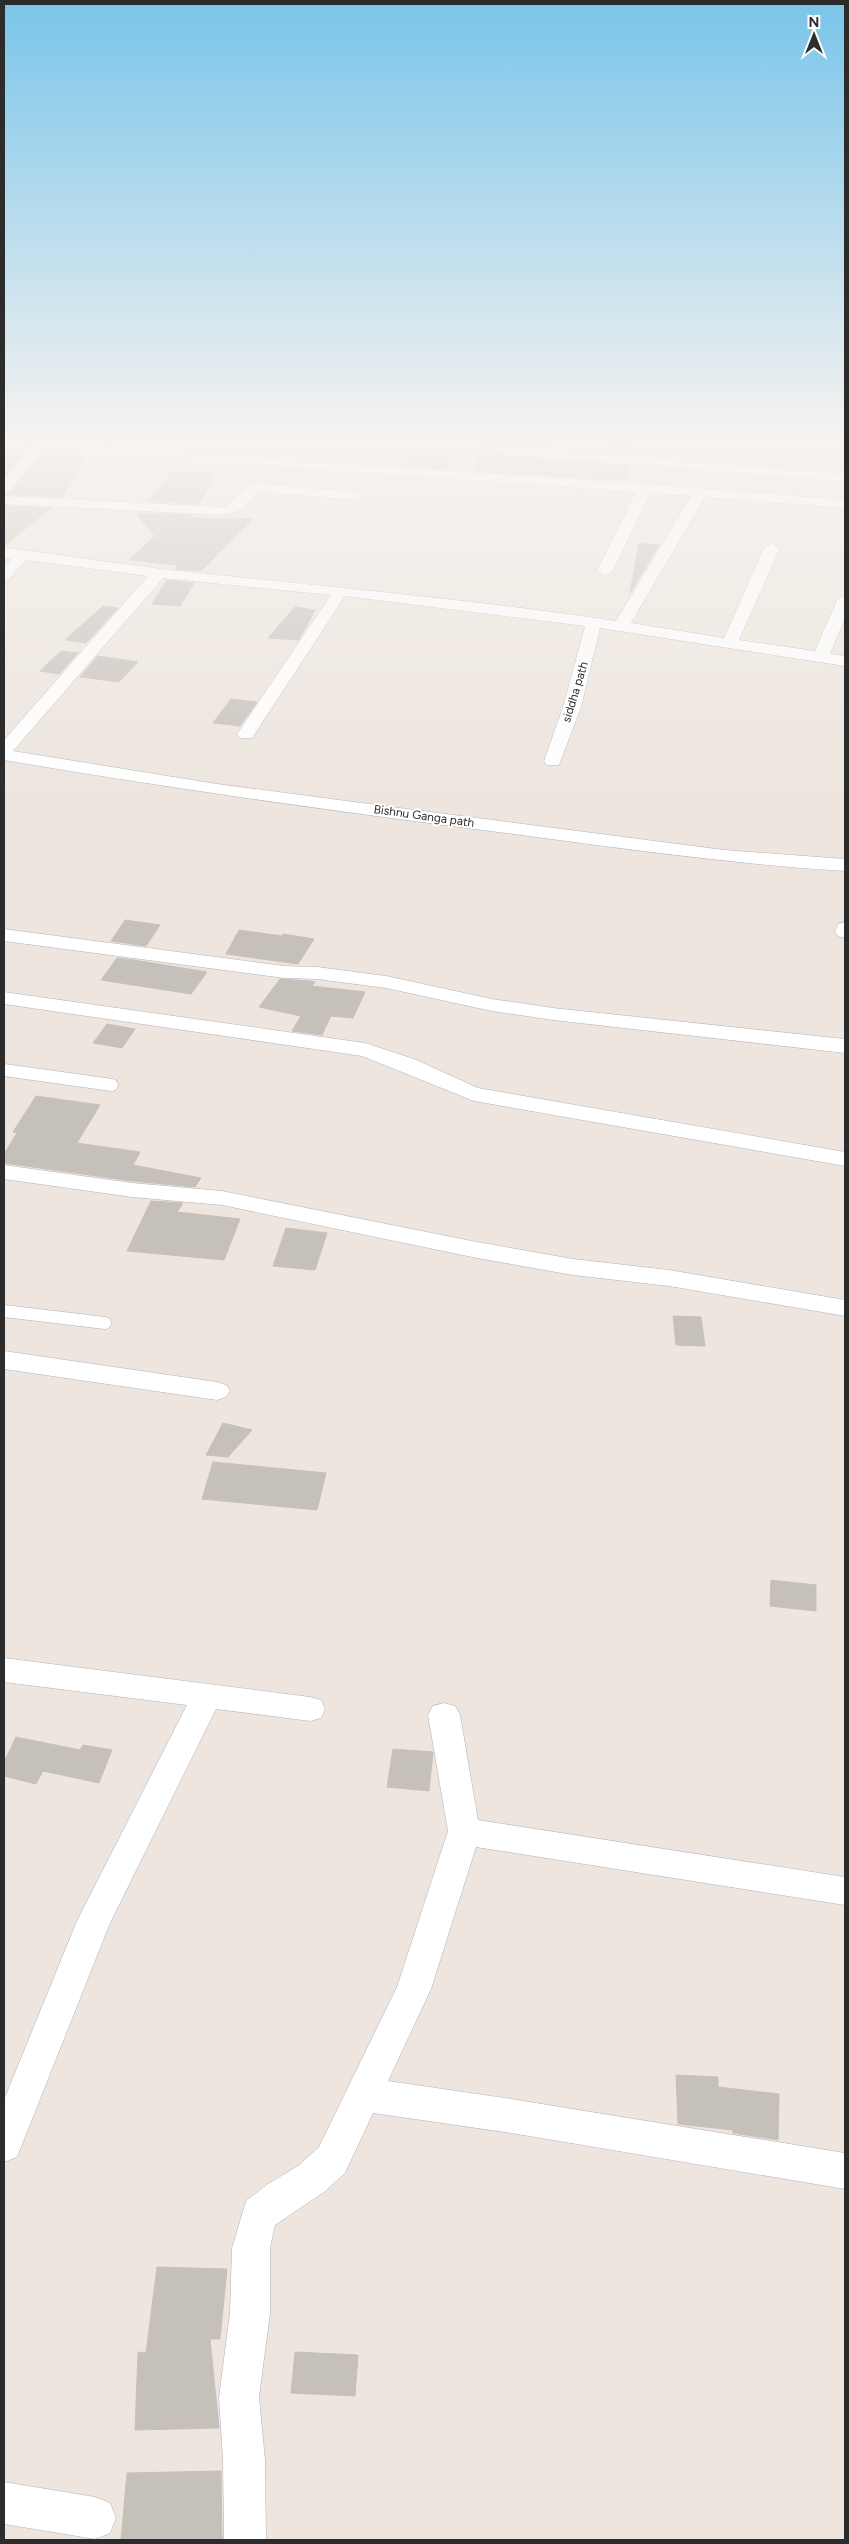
<svg xmlns="http://www.w3.org/2000/svg" width="849" height="2544" font-family="Figtree,sans-serif">
	<style>
		.building { fill: #c6c0ba; stroke: #c9c0b8 }
		.lines { fill: none; stroke-linecap: round; stroke-linejoin: round }
		.lane-casing { stroke: #afb3bc; stroke-width: 13 }
		.street-casing { stroke: #afb3bc; stroke-width: 1 }
		.lane { stroke: #fff; stroke-width: 12 }
		.street { fill: #fff; fill-rule: evenodd }
		.labels { text-anchor: middle; dominant-baseline: central; stroke-width: 4; stroke-linejoin: round; paint-order: stroke }
		.far-street-label { font-size: 12px; fill: #2c2c2c; stroke: #fff }
	</style>
	<rect width="100%" height="100%" fill="#ede5de"/>
	<!-- building -->
	<path class="building" d="M483 443H550L548 448 502 444 495 446 493 451 497 455 628 466 627 480 475 471 478 452H481Z
		M612 443H631L630 455 557 449 610 450Z
		M416 449 455 451 444 469 407 466Z
		M4 452 24 453 4 477Z
		M42 455 84 458 62 497 4 494 10 492Z
		M172 471 193 473H216L199 504 148 501Z
		M4 506 51 508 4 546Z
		M139 513 192 515 191 518 253 519 201 571 175 569 178 565 129 560 155 536 137 515Z
		M639 543 659 545 630 593Z
		M167 580 194 583 180 606 152 604Z
		M103 606 118 608 86 643 65 640Z
		M295 607 315 610 299 640 268 638Z
		M61 651 78 653 59 674 40 671Z
		M98 656 138 662 119 682 80 677Z
		M231 699 257 702 240 726 213 723Z
		M125 920 160 925 146 946 111 941Z
		M239 930 282 936 283 934 314 939 298 964 226 954Z
		M117 958 134 960 207 972 191 994 101 980Z
		M280 979 310 981 315 982 312 986 365 992 353 1018 331 1016 322 1035 292 1031 301 1016 259 1007Z
		M107 1024 135 1029 122 1048 93 1043Z
		M36 1096 100 1105 77 1143 140 1152 133 1165 201 1178 195 1187 132 1181 4 1163V1154L17 1133 13 1132Z
		M151 1201 183 1203 177 1212 240 1219 224 1260 127 1251Z
		M286 1228 327 1233 315 1270 273 1266Z
		M673 1316 701 1317 705 1346 676 1345Z
		M223 1423 252 1430 228 1457 206 1455Z
		M213 1462 326 1473 317 1510 202 1499Z
		M771 1580 816 1585V1611L770 1606Z
		M16 1737 80 1750 83 1745 112 1750 99 1783 43 1771 36 1784 4 1776V1762Z
		M393 1749 433 1752 429 1791 387 1787Z
		M676 2075 718 2077V2087L779 2094 778 2140 733 2133V2130L678 2124Z
		M157 2267 227 2269 220 2339H210L219 2428 135 2430 138 2352 146 2353Z
		M295 2352 358 2355 355 2396 291 2393Z
		M221 2471 222 2540H121L127 2473Z"/>
	<g class="lines">
		<!-- lane casing -->
		<g class="lane-casing">
			<path id="lane" d="M4 1070 112 1085
				M4 1311 105 1323"/>
		</g>
		<!-- street casing -->
		<g class="street-casing">
			<path id="street" d="M35 443 645 484 845 500V508L705 497 631 623 724 638 764 548 772 543 780 548 739 640 815 651 837 600 845 595V618L830 654 845 656V666L600 628 581 707 559 765H547L544 761 563 707 585 626 345 596 252 738H240L237 734 331 595 163 578 13 751 217 784 392 807 724 850 845 859V871C729 864 613 847 498 832 333 811 168 788 4 760V740L148 576 26 560 9 579 4 581V567L11 559 4 558V548C69 555 134 567 199 573 338 588 478 600 616 621L691 496 650 493 613 571 605 576 597 571 636 492 44 450 9 491 4 492V480Z
				M502 446 845 474V482L497 453 495 450 497 447Z
				M256 483 355 492 362 496 355 500 259 492 238 511 223 515 4 504V496L222 507C236 503 242 486 256 483Z
				M845 922V938L838 936 835 932 838 924Z
				M4 929 284 966 317 967 386 976 492 999 553 1008 845 1039V1053L553 1020 492 1011 386 988 317 979 284 978 4 941Z
				M4 992 365 1043 414 1059 478 1088 845 1152V1166L474 1101 362 1056 4 1004Z
				M4 1165 132 1183 222 1191 477 1242 573 1259 669 1270 845 1300V1316L669 1286 573 1275 477 1258 222 1205 132 1197 4 1179Z
				M4 1351 217 1382 226 1385 230 1391 226 1397 217 1400 4 1369Z
				M4 1658 310 1697 321 1700 325 1709 321 1718 310 1721 216 1709 110 1923 17 2157 4 2162V2100L77 1921 187 1705 4 1682Z
				M444 1703 455 1706 460 1715 478 1820 845 1877V1905L476 1847 431 1989 388 2081 511 2099 845 2153V2189L511 2133 373 2113 345 2173 324 2192 275 2225 270 2248V2313L259 2397 265 2460 266 2540H224L223 2460 219 2397 230 2313 232 2248 246 2201 268 2184 298 2166 319 2147 397 1987 448 1831 428 1715 433 1706Z
				M4 2482 95 2497 110 2503 116 2518 110 2533 95 2539 4 2524Z"/>
		</g>
		<!-- lane -->
		<use href="#lane" class="lane"/>
		<!-- street -->
		<use href="#street" class="street"/>
	</g>
	<!-- sky -->
	<linearGradient id="sky" x2="0" y2="1"><stop stop-color="#79c5ea"/><stop offset="0.55" stop-color="#f7f3f0"/><stop offset="1" stop-color="#f7f3f0" stop-opacity="0"/></linearGradient>
	<rect width="849" height="799" fill="url(#sky)"/>
	<g class="labels">
		<!-- far-street labels -->
		<g class="far-street-label">
			<text transform="translate(575 692) rotate(-73)">siddha path</text>
			<text transform="translate(424 816) rotate(8)">Bishnu Ganga path</text>
		</g>
	</g>
	<!-- border -->
	<rect width="849" height="2544" fill="none" stroke="#2c2c2c" stroke-width="10"/>
	<!-- north arrow -->
	<g transform="translate(814 35)" stroke="#ffffff" stroke-width="4" paint-order="stroke">
	<path d="M0-4L9 19L0 12L-9 19Z" fill="#2c2c2c"/>
	<text y="-8" font-size="14" font-weight="bold" text-anchor="middle" fill="#2c2c2c">N</text>
	</g>
</svg>
